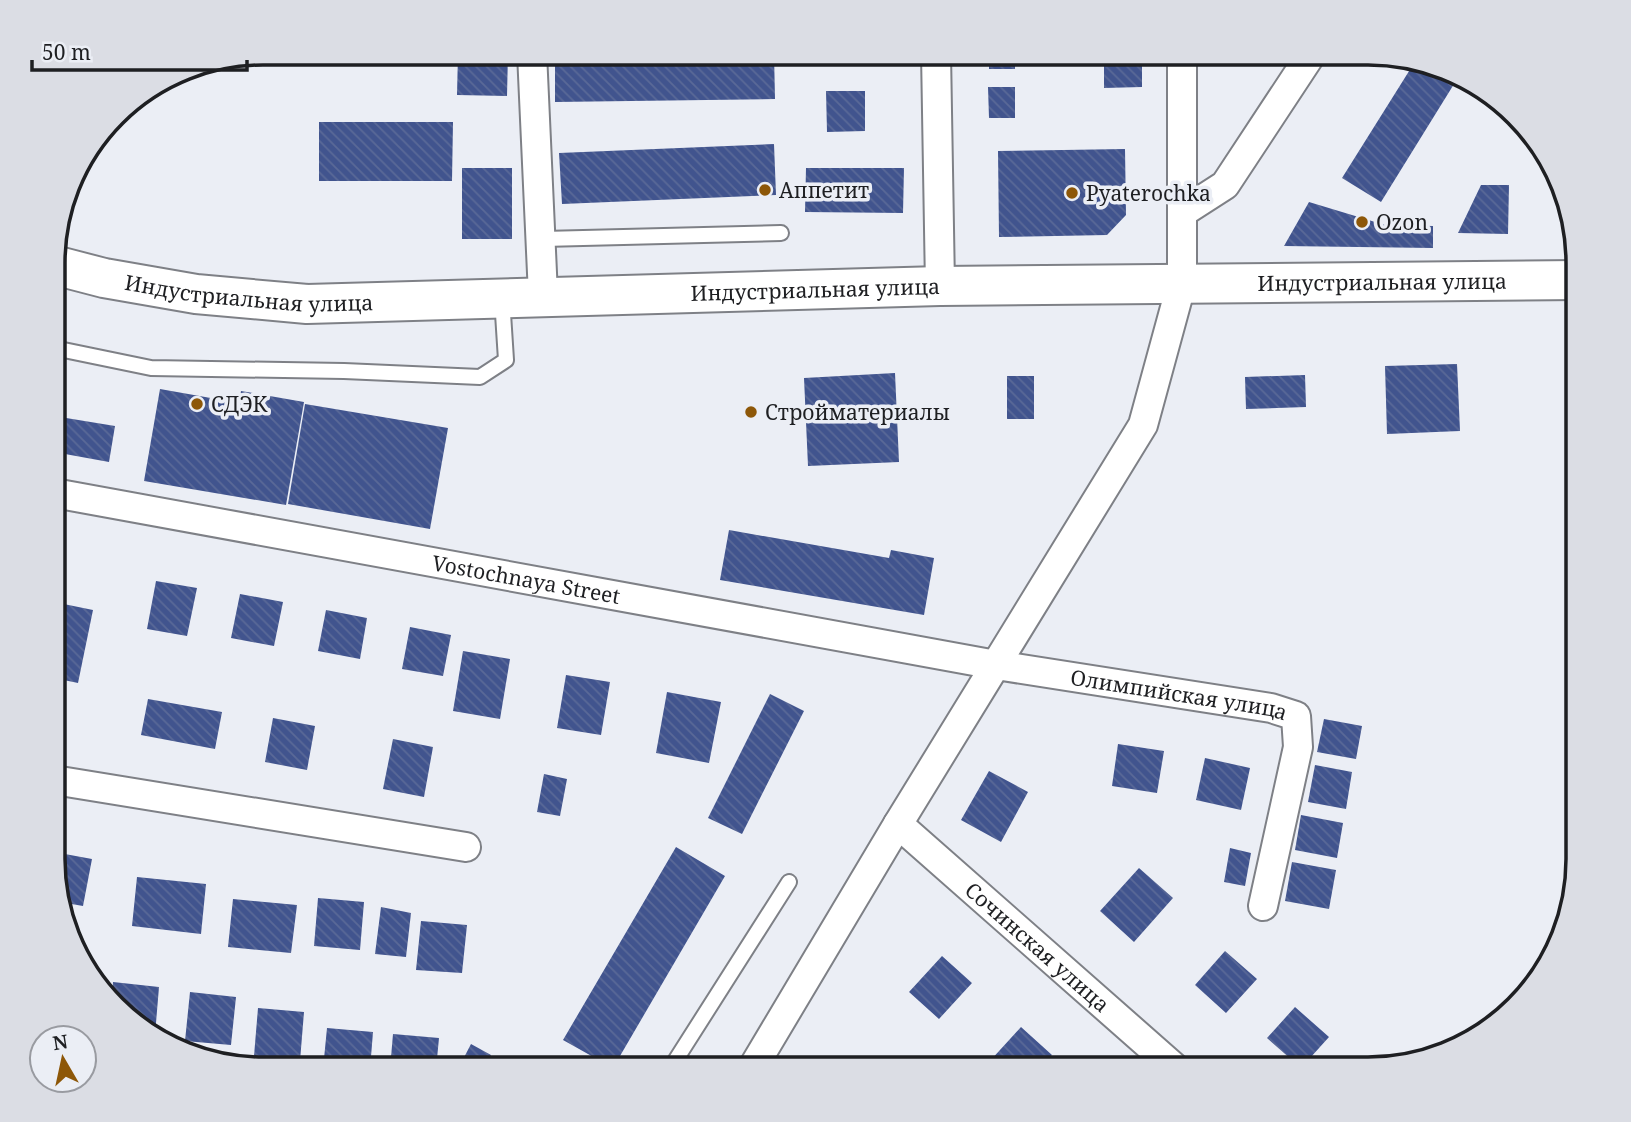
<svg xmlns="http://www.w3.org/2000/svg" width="1631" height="1122" font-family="'Noto Serif',serif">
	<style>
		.building { fill: url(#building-back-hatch) }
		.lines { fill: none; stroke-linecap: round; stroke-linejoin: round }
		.lane-casing { stroke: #7e8086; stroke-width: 18 }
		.street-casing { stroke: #7e8086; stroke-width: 32 }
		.secondary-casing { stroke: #7e8086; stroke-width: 42 }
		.lane { stroke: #fff; stroke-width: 14 }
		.street { stroke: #fff; stroke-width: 28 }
		.secondary { stroke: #fff; stroke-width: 38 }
		.poi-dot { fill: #8d5708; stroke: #ebeef5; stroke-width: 2.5 }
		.labels { text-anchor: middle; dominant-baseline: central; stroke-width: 7; stroke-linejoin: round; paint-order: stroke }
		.poi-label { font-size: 21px; fill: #1e1f22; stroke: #ebeef5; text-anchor: start }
		.street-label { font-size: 21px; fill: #1e1f22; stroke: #ebeef5 }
		.rim { fill: none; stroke: #1e1f22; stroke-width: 3.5 }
	</style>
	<defs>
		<pattern id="building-back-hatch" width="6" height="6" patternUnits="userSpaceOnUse" patternTransform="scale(1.75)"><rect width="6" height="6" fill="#41548e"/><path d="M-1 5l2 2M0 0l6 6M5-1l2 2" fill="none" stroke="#5a6997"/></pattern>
	</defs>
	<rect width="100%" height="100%" fill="#ebeef5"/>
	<!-- building -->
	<path class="building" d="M458 53H508L507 96 457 95Z
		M555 53H774L775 99 555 102Z
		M989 53H1015V69H989Z
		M1104 58H1142V87L1104 88Z
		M1416 60 1436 64 1459 76 1381 202 1342 178Z
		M988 87H1015V118H989Z
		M826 91H865V131L827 132Z
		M319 122H453L452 181H319Z
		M774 144 776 195 562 204 559 153Z
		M1125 149 1126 215 1107 235 999 237 998 151Z
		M462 168H512V239H462Z
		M806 168H904L903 213 805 212Z
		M1481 185H1509L1508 234 1458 233Z
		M1309 202 1385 225 1433 226V248L1284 246Z
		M1457 364 1460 431 1387 434 1385 366Z
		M895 373 899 462 808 466 804 378Z
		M1305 375 1306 407 1246 409 1245 377Z
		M1007 376H1034V419H1007Z
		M160 389 239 403 241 391 304 402 286 505 144 481Z
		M305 404 448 428 430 529 288 504Z
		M54 416 115 426 109 462 54 452Z
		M729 530 889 558 891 550 934 558 924 615 720 580Z
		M156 581 197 588 187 636 147 629Z
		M240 594 283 602 274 646 231 638Z
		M54 602 93 610 78 683 54 678Z
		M326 610 367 618 360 659 318 651Z
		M410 627 451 635 443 676 402 669Z
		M463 651 510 659 500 719 453 711Z
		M566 675 610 682 601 735 557 728Z
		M667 692 721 702 709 763 656 753Z
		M770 694 804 711 742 834 708 818Z
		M148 699 222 712 215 749 141 735Z
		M273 718 315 726 307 770 265 762Z
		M1324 719 1362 726 1356 759 1317 752Z
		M393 739 433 747 424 797 383 789Z
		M1118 744 1164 751 1157 793 1112 786Z
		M1205 758 1250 768 1241 810 1196 800Z
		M1315 765 1352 772 1346 809 1308 802Z
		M989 771 1028 792 1001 842 961 820Z
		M544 774 567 779 560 816 537 812Z
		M1301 815 1343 823 1337 858 1295 850Z
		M676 847 725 876 613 1068 563 1040Z
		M1230 848 1251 853 1245 886 1224 882Z
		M54 852 92 859 83 906 60 902 54 886Z
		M1292 862 1336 870 1329 909 1285 901Z
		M1139 868 1173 898 1134 942 1100 911Z
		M137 877 206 884 201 934 132 926Z
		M318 898 364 902 360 950 314 946Z
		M233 899 297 905 291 953 228 947Z
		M381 907 411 913 406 957 375 954Z
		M421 921 467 925 462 973 416 970Z
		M1225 951 1257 979 1226 1013 1195 985Z
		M942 956 972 983 939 1019 909 992Z
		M113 982 159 987 155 1035 135 1026 112 999Z
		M190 992 236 997 231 1045 185 1041Z
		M1295 1007 1329 1037 1301 1068 1267 1038Z
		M258 1008 304 1012 300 1061 254 1056Z
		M1021 1027 1052 1055 1038 1069H997L989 1062Z
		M327 1028 373 1032 370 1069H323Z
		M393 1034 439 1038 436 1069H390Z
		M471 1044 491 1055 484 1069H458Z"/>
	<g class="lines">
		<!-- lane casing -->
		<g class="lane-casing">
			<path id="lane" d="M543 239 781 233
				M54 348 151 368 344 371 480 377 506 360 502 298
				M670 1069 789 882"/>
		</g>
		<!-- street casing -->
		<g class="street-casing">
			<g id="street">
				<path d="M532 53 543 295"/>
				<path d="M936 53 940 286"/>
				<path d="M1183 212 1225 185 1312 53"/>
				<path id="s1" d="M54 493 996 665 1271 708 1296 716 1298 747 1263 906"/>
				<path d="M54 780 466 847"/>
				<path id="s2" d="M898 824 1176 1069"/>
				<path d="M752 1069 898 824 1143 425 1182 282V53"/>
			</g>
		</g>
		<!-- secondary casing -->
		<g class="secondary-casing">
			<g id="secondary">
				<path id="s3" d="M54 265 104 278 196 294 307 304 940 286 1578 280"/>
			</g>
		</g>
		<!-- lane -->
		<use href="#lane" class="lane"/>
		<!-- street -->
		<use href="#street" class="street"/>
		<!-- secondary -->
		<use href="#secondary" class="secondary"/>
	</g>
	<!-- markers -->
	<g class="poi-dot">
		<circle cx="765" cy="190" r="7"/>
		<circle cx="1072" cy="193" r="7"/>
		<circle cx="1362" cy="222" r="7"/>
		<circle cx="197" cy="404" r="7"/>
		<circle cx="751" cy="412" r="7"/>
	</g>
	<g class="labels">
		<!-- poi labels -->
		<g class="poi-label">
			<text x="779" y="190">Аппетит</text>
			<text x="1086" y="193">Pyaterochka</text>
			<text x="1376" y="222">Ozon</text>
			<text x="211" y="404">СДЭК</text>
			<text x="765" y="412">Стройматериалы</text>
		</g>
		<!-- street labels -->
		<g class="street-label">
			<text stroke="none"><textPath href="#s3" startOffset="1332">Индустриальная улица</textPath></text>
			<text stroke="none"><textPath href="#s3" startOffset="765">Индустриальная улица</textPath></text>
			<text stroke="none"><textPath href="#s3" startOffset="198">Индустриальная улица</textPath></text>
			<text stroke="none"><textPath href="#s1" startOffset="480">Vostochnaya Street</textPath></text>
			<text stroke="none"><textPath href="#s1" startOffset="1143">Олимпийская улица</textPath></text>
			<text stroke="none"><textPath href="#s2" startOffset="186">Сочинская улица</textPath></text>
		</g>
	</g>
	<!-- crop -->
	<path d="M0 0H1631V1122H0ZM263 65H1368A198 198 0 0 1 1566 263V859A198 198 0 0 1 1368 1057H263A198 198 0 0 1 65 859V263A198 198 0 0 1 263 65Z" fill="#dbdde4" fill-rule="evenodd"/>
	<path class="rim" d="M263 65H1368A198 198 0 0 1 1566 263V859A198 198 0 0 1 1368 1057H263A198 198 0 0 1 65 859V263A198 198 0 0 1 263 65Z"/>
	<!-- north arrow -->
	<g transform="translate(63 1059) rotate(351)"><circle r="33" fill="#ebeef5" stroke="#999ba1" stroke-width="2"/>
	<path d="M0-5L12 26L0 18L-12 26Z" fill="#8d5708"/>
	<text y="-10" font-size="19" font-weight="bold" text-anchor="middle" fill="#1e1f22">N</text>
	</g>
	<!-- scale -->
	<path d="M32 60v10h215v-10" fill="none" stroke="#1e1f22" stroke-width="3.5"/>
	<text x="42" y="60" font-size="21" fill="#1e1f22" stroke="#ebeef5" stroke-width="5" paint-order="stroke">50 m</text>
</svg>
